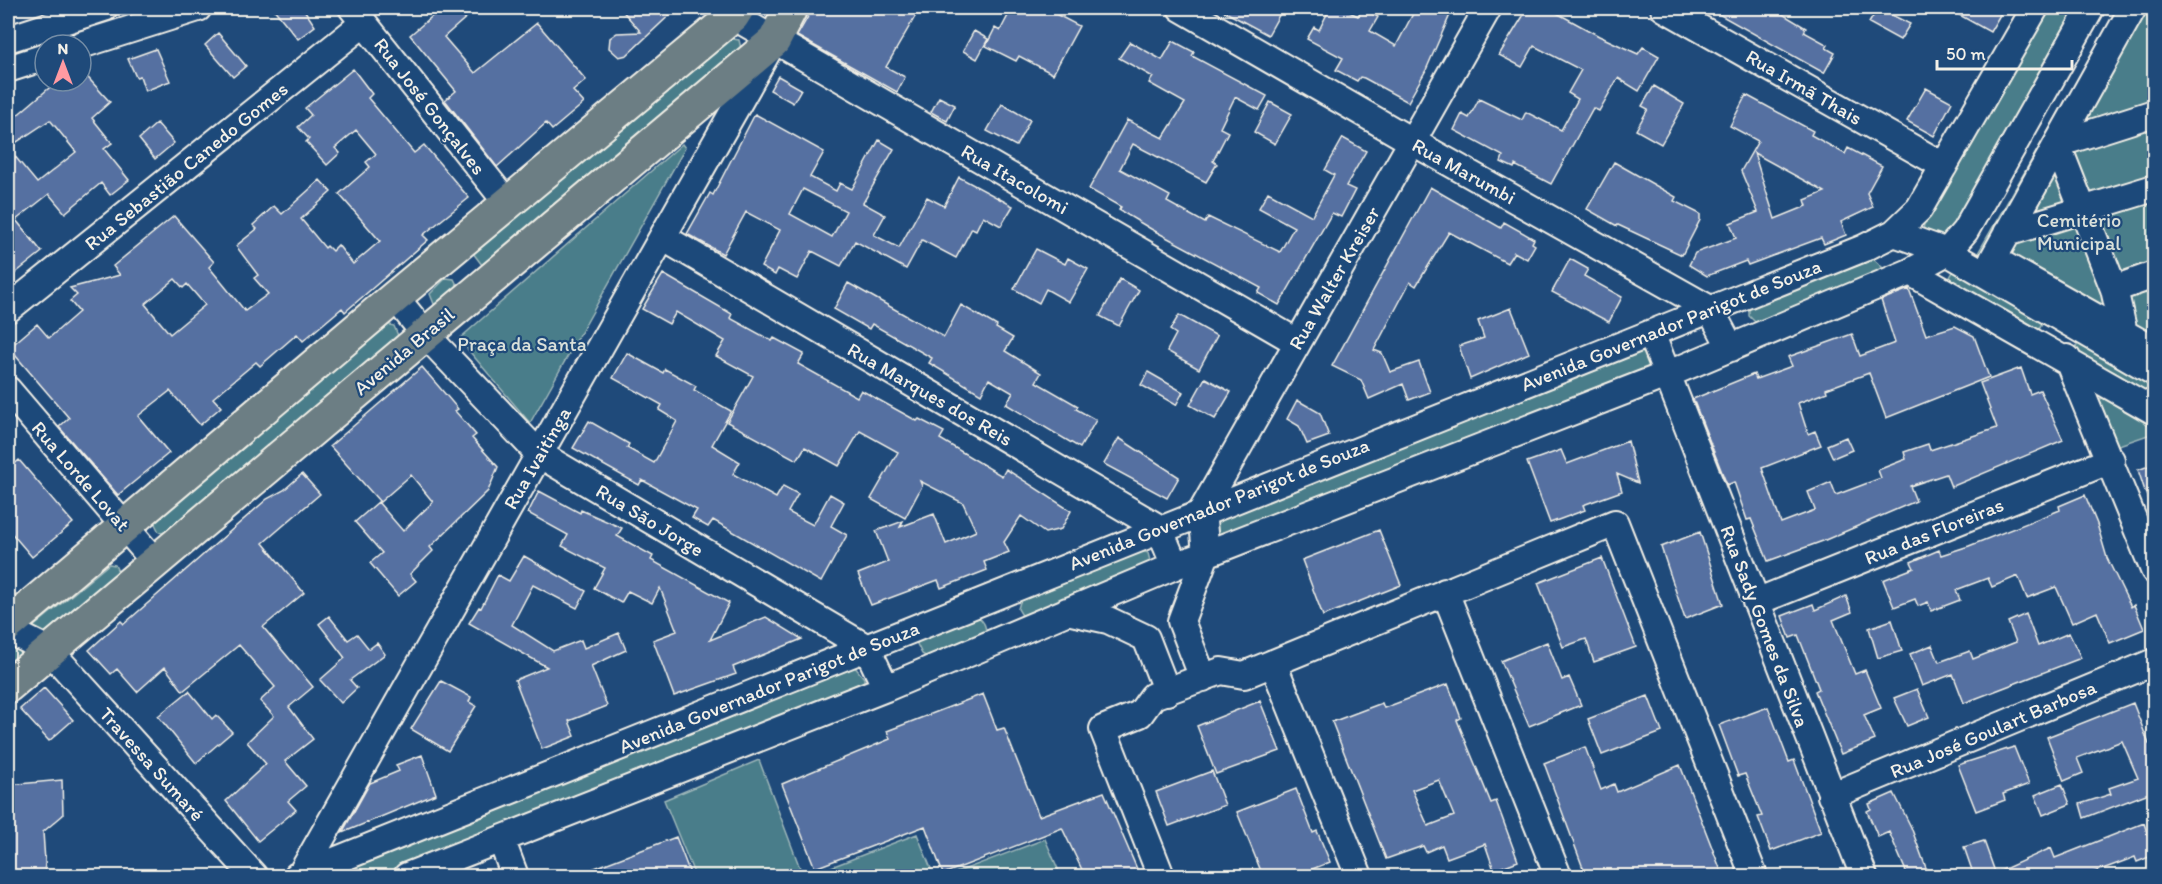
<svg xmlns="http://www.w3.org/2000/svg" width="2162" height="884" font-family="Itim,sans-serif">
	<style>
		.green { fill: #497d8a; stroke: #9eb7b9; stroke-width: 1.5 }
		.building { fill: #5470a1; stroke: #f4f1e8; stroke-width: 1.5; fill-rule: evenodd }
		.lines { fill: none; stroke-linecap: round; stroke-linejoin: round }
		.minor-casing { stroke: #f4f1e8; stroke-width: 30 }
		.major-casing { stroke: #f4f1e8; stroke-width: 36 }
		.minor { stroke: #1f4a7a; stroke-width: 26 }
		.major { stroke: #6c7e84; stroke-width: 32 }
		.labels { text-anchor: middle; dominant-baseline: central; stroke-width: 4.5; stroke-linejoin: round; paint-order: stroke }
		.street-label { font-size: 20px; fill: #f4f1e8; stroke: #1f4a7a }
		.park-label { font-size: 20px; fill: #dae0da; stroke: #1f4a7a }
	</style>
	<rect width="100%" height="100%" fill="#1f4a7a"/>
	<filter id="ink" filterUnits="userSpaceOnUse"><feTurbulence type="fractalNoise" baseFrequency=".0167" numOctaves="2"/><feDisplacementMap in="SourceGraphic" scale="12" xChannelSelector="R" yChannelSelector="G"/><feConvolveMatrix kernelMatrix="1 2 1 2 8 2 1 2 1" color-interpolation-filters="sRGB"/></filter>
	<g filter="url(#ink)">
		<!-- green -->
		<path class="green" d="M2046 8H2076L1948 234 1942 239 1923 233 1924 223Z
			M2119 8H2154V360L1974 260Z
			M727 38 739 40 742 53 485 269 473 253Z
			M682 144 685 148 530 423 459 339Z
			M1872 258 1882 267 1879 279 1757 324 1749 316V306Z
			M1954 270 2044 321 2038 331 1949 279Z
			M446 278 454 279 459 289 438 306 434 304 430 294Z
			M387 324 394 326 399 338 165 534 159 532 153 520Z
			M2079 342 2154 386V398L2074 351Z
			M1638 351 1646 354 1651 365 1650 370 1217 537 1215 522 1223 515Z
			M2103 398 2154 428V433L2113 447 2094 402Z
			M1138 549 1148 553 1150 561 1148 570 1023 617 1018 609 1021 598Z
			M109 564 115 565 120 576 8 672V648Z
			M977 616C985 622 987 628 985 637L930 659 922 654 917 644 921 637Z
			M854 666 864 678V685L859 690 393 876H328Z
			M759 760 803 876H695L664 800Z
			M917 834 934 876H808Z
			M1045 839 1061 876H947Z"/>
		<!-- building -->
		<path class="building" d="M273 8H303L315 26 298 39Z
			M442 8H463L469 15 444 37 475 73 537 23 586 80 573 91 584 103 552 130 546 123 497 167 445 100 456 91 410 35Z
			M620 8H677L627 55 619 57 609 48 610 38 617 33 641 32Z
			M813 8H920L886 67 905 77 897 92 797 36Z
			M1012 8H1033L1044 13 1046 9 1079 26 1053 74 1019 56 1016 61 986 46 995 28 1000 31Z
			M1218 8H1283L1268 35Z
			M1330 8H1341L1358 16 1362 8 1378 17 1370 31 1396 46 1416 8H1453L1426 70 1408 102 1364 78 1360 77 1357 81 1336 70 1343 58 1307 39 1314 27 1319 30Z
			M1528 8H1558L1555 12 1599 36 1638 54 1643 47 1659 56 1639 91 1618 78 1599 111 1593 108 1551 184 1515 165 1514 168 1501 162 1503 156 1454 130 1462 114 1469 118 1479 99 1522 120 1526 112 1561 130 1578 99 1568 93 1581 70 1534 46 1522 67 1499 55Z
			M1708 8H1781L1779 12 1806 28 1804 32 1828 45 1826 48 1835 53 1824 73Z
			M1878 8 1910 24 1900 40 1869 23Z
			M1947 8H2004L1990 32Z
			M974 31 988 39 977 59 963 51Z
			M218 33 246 66 233 77 205 45Z
			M1173 41 1194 52 1192 56 1267 96 1259 110 1235 97 1220 128 1228 132 1213 161 1217 164 1206 182 1133 144 1120 169 1170 196 1167 202 1205 223 1208 217 1280 252 1294 227 1259 208 1268 192 1312 216 1334 175 1325 170 1343 138 1366 151 1346 186 1355 190 1341 217 1332 213 1279 305 1258 293 1261 288 1151 229 1119 210 1121 207 1089 189 1127 120 1163 138 1185 103 1149 83 1153 77 1119 58 1130 42 1162 60Z
			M156 49 170 81 145 91 140 76 136 77 128 59Z
			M353 69 372 94 368 98 414 153 424 145 469 198 423 235 428 240 345 312 342 308 303 341 297 334 260 366 256 362 213 398 221 407 200 425 170 391 138 416 169 453 118 495 59 427 69 418 9 348 37 324 49 338 79 312 70 301 77 295 70 288 120 275 113 266 174 216 214 262 209 267 245 311 268 294 254 278 258 275 236 246 257 229 253 225 274 206 282 214 320 180 331 192 301 219 325 248 327 246 332 251 338 245 353 264 380 241 339 194 370 167 366 162 376 154 356 130 335 148 340 153 327 165 306 142 309 139 298 127 311 115 305 108ZM175 279 183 288 187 284 205 305 170 334 145 304Z
			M81 70 110 102 92 118 112 143 104 149 129 180 110 195 101 183 65 213 49 194 16 220 42 252 8 279V123L55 83 61 90 71 81H81ZM50 120 76 152 37 183 8 148Z
			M778 76 801 89 793 103 770 90Z
			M1654 86 1684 104 1661 144 1636 130 1648 109 1642 106Z
			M1926 88 1952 102 1934 136 1907 121Z
			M1746 95 1813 131 1811 135 1845 154 1848 148 1882 166 1867 193 1873 207 1841 222 1846 235 1824 244 1821 238 1748 265 1746 261 1707 276 1689 265 1695 253 1736 238 1730 223 1758 212 1741 171 1758 141 1730 126ZM1754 153 1825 192 1805 200 1807 206 1775 219Z
			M939 97 955 105 947 121 931 112Z
			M1270 102 1292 114 1275 144 1254 132Z
			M1002 104 1030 120 1016 146 987 131Z
			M755 114 824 152 810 177 836 191 840 183 852 189 879 140 894 149 863 203 885 215 874 235 899 248 927 197 944 206 959 177 1013 206 1001 226 983 216 976 230 972 228 956 258 922 240 906 269 855 241 841 266 812 251 797 279 778 269 775 275 761 267 780 230 746 212 723 254 687 234 710 193 713 195ZM803 189 846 211 832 237 790 214Z
			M157 123 174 143 155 159 139 139Z
			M1614 162 1676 197 1674 201 1700 214V220L1682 255 1618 225 1617 226 1587 209Z
			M1430 187 1501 228 1504 222 1534 239 1532 243 1535 245 1527 259 1514 252 1507 263 1449 232 1416 286 1410 282 1374 350 1382 353 1390 372 1419 362 1430 392 1409 400 1403 384 1369 399 1361 380 1332 366Z
			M1036 249 1065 264 1068 258 1088 269 1069 302 1046 289 1039 303 1014 289Z
			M1570 259 1588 269 1584 276 1622 297 1609 322 1552 292Z
			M663 274 732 314 730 318 772 341 774 338 804 354 798 364 857 397 861 390 917 421 919 419 944 432 940 439 1002 476 1006 469 1071 511 1061 529 1045 533 1021 516 1004 542 1009 552 984 562 987 570 941 588 938 580 871 605 858 574 888 562 876 531 903 521 900 527 934 514 946 544 976 531 963 503 920 481 922 486 905 518 871 499 898 452 860 431 839 466 805 447 797 460 727 422 753 376 716 356 725 341 676 312 669 324 642 309Z
			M1120 279 1139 290 1119 326 1100 316Z
			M848 283 944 337 961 305 997 326 996 328 1013 338 1005 351 1041 373 1036 382 1078 406 1076 409 1096 420 1080 448 1006 404 1013 393 989 379 981 394 929 363 932 358 872 324 869 329 834 309Z
			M1909 289 1926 335 1955 326 1974 336 1989 377 1886 418 1869 373 1826 389 1827 392 1798 403 1808 434 1815 431 1821 445 1762 468 1781 523 1815 510 1808 492 1831 482 1836 495 1881 478 1878 470 1906 459 1904 452 1928 444 1930 450 1997 428 1980 383 2021 368 2030 394 2040 390 2063 440 1951 487 1946 474 1910 486 1916 501 1823 541 1768 561 1751 519 1747 520 1734 482 1727 485 1693 399 1754 374 1756 379 1792 366 1788 357 1852 334 1860 356 1895 343 1881 300Z
			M1511 308 1529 353 1470 379 1459 346 1484 338 1478 321Z
			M1179 315 1217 336 1199 369 1167 351 1176 334 1170 330Z
			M627 353 663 373 665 369 696 386 694 390 731 411 712 445 740 462 733 474 776 498 783 486 798 494 788 512 813 525 830 494 844 502 831 526 847 535 821 582 713 520 708 527 692 518 697 510 642 480 639 485 573 448 589 421 629 444 627 448 654 463 677 421 659 410 662 405 613 378Z
			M422 367 458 409 455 411 476 435 472 438 498 467 488 491 430 547 433 551 410 574 416 581 398 596 370 563 382 553 355 522 378 502 403 531 433 502 411 475 380 502 330 446Z
			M1148 372 1183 392 1176 405 1141 385Z
			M1205 378 1231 392 1215 419 1190 405Z
			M1297 400 1320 413 1329 436 1307 444 1299 426 1287 419Z
			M1846 437 1852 450 1833 458 1827 445Z
			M1119 438 1179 477 1167 498 1104 464Z
			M1628 441 1638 483 1617 474 1622 491 1583 505 1585 510 1550 523 1527 462 1561 450 1567 464Z
			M19 460 73 523 32 557 8 529V470Z
			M2154 464V511L2152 512 2138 470Z
			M302 474 320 494 263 543 304 593 263 627 313 687 289 707 313 739 285 761 306 786 288 801 296 810 258 841 226 801 266 764 247 742 274 716 260 701 275 687 239 645 183 691 165 667 137 692 117 669 111 674 89 650 121 621 124 624 267 499 284 490Z
			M539 491 580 513 581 510 622 528 617 536 653 556 651 560 729 603 710 640 766 617 802 639 733 667 736 674 674 696 653 640 677 631 660 588 652 603 628 591 621 603 594 588 605 568 562 546 568 535 528 513Z
			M2085 495 2097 524 2107 558 2131 607 2134 605 2144 629 2110 643 2097 612 2072 623 2056 587 2027 598 2018 576 1992 587 1988 578 1956 590 1960 600 1931 611 1928 602 1918 606 1915 599 1894 607 1883 580 1914 568 1911 562 1939 550 1941 555 1969 546 2060 510 2059 506Z
			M1379 530 1401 585 1323 616 1302 560Z
			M1700 532 1723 604 1685 619 1661 547Z
			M524 556 586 591 577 608 533 585 512 625 553 651 581 640 584 648 619 633 626 650 591 666 607 706 569 721 575 736 542 749 515 680 547 667 469 623 479 607 481 608 498 575 509 581Z
			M1602 558 1636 647 1594 662 1586 639 1563 647 1538 583Z
			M1846 596 1852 612 1833 620 1855 674 1865 670 1881 708 1864 715 1875 740 1841 754 1815 691 1819 689 1798 635 1790 638 1782 616 1813 604 1815 610Z
			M2026 614 2038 646 2069 633 2081 658 1964 703 1953 674 1922 686 1910 654 1932 645 1939 662 1970 651 1973 659 2016 642 2008 622Z
			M329 616 348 640 357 634 369 649 377 643 385 654 350 680 357 688 341 703 320 680 345 658 319 624Z
			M1892 620 1902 651 1878 658 1869 628Z
			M1547 642 1562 680 1569 677 1581 705 1529 726 1501 661Z
			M441 681 471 697 469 702 476 706 448 751 411 729Z
			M1448 684 1461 718 1457 720 1491 803 1496 801 1518 861 1494 870 1485 844 1447 858 1442 845 1426 852 1423 846 1386 859 1332 722 1382 703 1384 708ZM1439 780 1454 816 1428 826 1412 790Z
			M44 688 73 720 49 741 20 709Z
			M1917 689 1929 717 1907 726 1894 698Z
			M189 691 212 719 216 715 232 732 196 763 158 716Z
			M983 694 997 730 1004 728 1039 816 1104 792 1140 876H1085L1062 828 943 874 925 826 815 868 782 784 890 739 887 731Z
			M1648 696 1662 732 1602 755 1588 719Z
			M1260 701 1280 751 1216 774 1197 726Z
			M2133 703 2149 744 2154 742V791L2084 818 2080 804 2111 794 2109 788 2138 778 2122 741 2077 758 2083 773 2064 781 2047 737Z
			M1768 707 1789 762 1794 760 1821 832 1771 851 1758 817 1762 816 1745 774 1738 776 1719 725Z
			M1585 747 1601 790 1614 784 1617 792 1680 765 1723 876H1586L1544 763Z
			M2014 747 2029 784 2003 794 2005 800 1976 811 1958 765Z
			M422 755 436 794 342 833 370 783 399 771 396 765Z
			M1212 771 1225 805 1169 826 1156 792Z
			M62 780 63 815 43 832 46 876H8V785Z
			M2062 784 2070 804 2043 815 2035 795Z
			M1296 789 1313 833 1317 831 1330 862 1295 876H1263L1237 812Z
			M1894 793 1911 827 1929 876H1908L1889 832 1878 837 1867 811 1871 809 1869 804Z
			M2144 823 2154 855 2137 862 2135 857 2084 876H1989L2051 848 2055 858Z
			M676 837 691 876H576V875Z
			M1984 841 1995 872 1974 876 1964 847Z"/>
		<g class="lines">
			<!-- minor casing -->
			<g class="minor-casing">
				<path id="minor" d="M352 8 508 204
					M1181 8 1413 142 1710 309 1731 348
					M1664 8 1944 166
					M2133 8 1993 259 2154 350
					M733 16 1297 342
					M8 39 104 8
					M81 45 198 8
					M8 69 45 57
					M1894 233 1947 252 2154 372
					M2007 233 2154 188
					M664 238 1159 528 1175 566
					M1910 272 2154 411
					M2114 289 2154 275
					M395 297 425 334 539 454 867 648 886 688
					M8 309 364 23
					M1651 333 1864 876
					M2124 333 2114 289 2057 144 2154 113
					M2067 358 2154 570
					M8 390 155 562
					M1445 592 1558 876
					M1756 602 2111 460
					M1067 611 1108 620 1146 638 1167 692
					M8 630 50 651 254 876
					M1273 663 1359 876
					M1203 678 1181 621 1206 554 1202 511 1488 8
					M1831 796 2154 662
					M501 839 515 876
					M297 876C819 667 1340 455 1864 248L1894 233 1919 209 2035 8
					M300 876 769 49
					M407 876 886 688 1175 566 1666 375 1910 272 1947 252 1965 231 2091 8
					M1161 876 1103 729 1140 714 1153 696 1221 671 1244 675 1615 523 1754 876"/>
			</g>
			<!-- major casing -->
			<g class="major-casing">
				<path id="major" d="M8 625 395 297 733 16 738 8
					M8 686 774 41 791 8"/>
			</g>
			<!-- minor -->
			<use href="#minor" class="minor"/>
			<!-- major -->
			<use href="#major" class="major"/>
		</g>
	</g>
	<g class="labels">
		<!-- street labels -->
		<g class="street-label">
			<text transform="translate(1804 87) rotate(30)">Rua Irmã Thais</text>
			<text transform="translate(430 106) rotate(52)">Rua José Gonçalves</text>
			<text transform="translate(186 166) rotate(-39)">Rua Sebastião Canedo Gomes</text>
			<text transform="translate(1464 171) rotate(29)">Rua Marumbi</text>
			<text transform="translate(1015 179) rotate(30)">Rua Itacolomi</text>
			<text transform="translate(1334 278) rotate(-60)">Rua Walter Kreiser</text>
			<text transform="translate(1671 325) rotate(-22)">Avenida Governador Parigot de Souza</text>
			<text transform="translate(404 351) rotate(-40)">Avenida Brasil</text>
			<text transform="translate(930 394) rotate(30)">Rua Marques dos Reis</text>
			<text transform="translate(537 458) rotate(-60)">Rua Ivaitinga</text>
			<text transform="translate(81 476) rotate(49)">Rua Lorde Lovat</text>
			<text transform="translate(1219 504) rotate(-22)">Avenida Governador Parigot de Souza</text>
			<text transform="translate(650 520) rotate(31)">Rua São Jorge</text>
			<text transform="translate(1934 531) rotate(-22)">Rua das Floreiras</text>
			<text transform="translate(1765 626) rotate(69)">Rua Sady Gomes da Silva</text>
			<text transform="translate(769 687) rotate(-22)">Avenida Governador Parigot de Souza</text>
			<text transform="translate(1993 729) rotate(-23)">Rua José Goulart Barbosa</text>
			<text transform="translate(152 764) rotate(48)">Travessa Sumaré</text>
		</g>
		<!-- park labels -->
		<g class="park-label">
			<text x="2079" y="220">Cemitério<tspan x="2079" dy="23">Municipal</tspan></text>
			<text x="522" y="344">Praça da Santa</text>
		</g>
	</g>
	<!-- margin -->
	<rect width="2162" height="884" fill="none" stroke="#1f4a7a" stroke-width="30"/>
	<rect x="15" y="15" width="2132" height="854" fill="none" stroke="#f4f1e8" stroke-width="2" filter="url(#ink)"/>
	<!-- north arrow -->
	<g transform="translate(63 63)"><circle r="28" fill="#1f4a7a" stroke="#748da6" stroke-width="1.5"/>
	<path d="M0-4.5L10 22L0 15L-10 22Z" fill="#ff9aa2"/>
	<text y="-9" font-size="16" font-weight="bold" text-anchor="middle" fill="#f4f1e8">N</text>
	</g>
	<!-- scale -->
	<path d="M1937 60v9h135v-9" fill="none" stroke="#f4f1e8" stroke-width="3"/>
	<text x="1946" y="60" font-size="18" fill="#f4f1e8" stroke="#1f4a7a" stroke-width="4.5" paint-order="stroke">50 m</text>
</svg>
